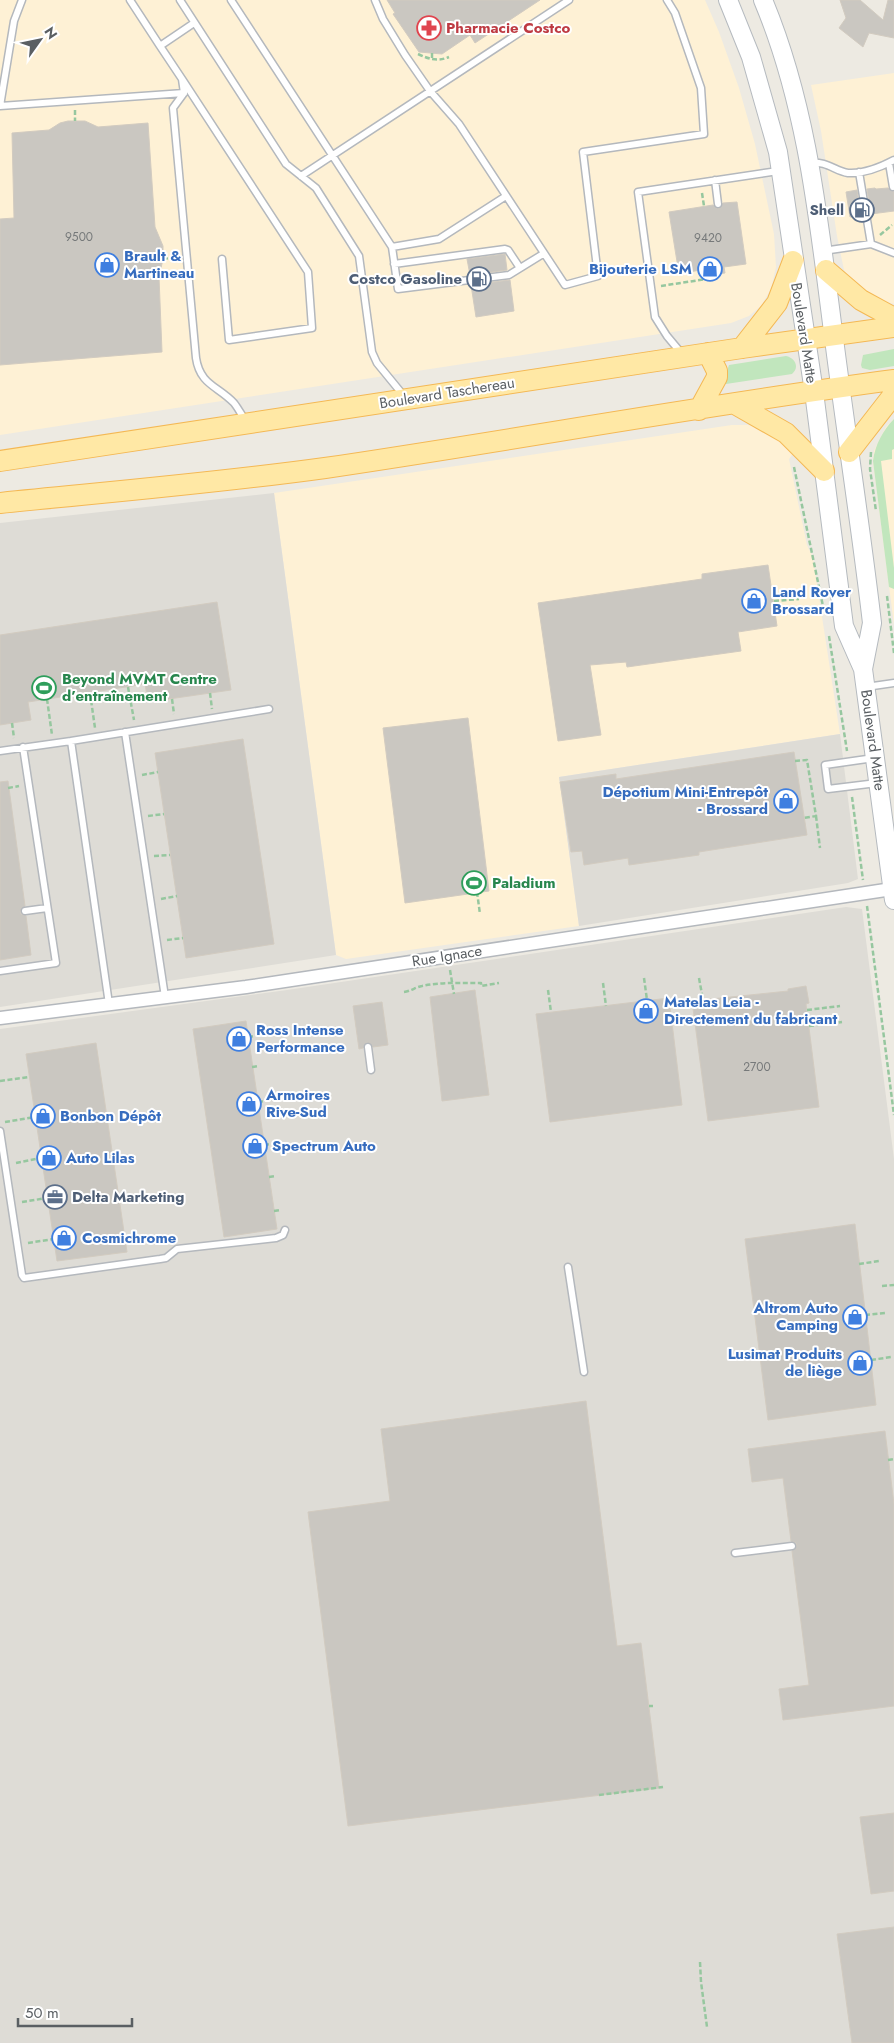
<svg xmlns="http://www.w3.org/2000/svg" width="894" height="2043" font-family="Jost,sans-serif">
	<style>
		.commercial { fill: #fef1d5 }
		.industrial { fill: #dedcd6 }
		.green { fill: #c1e6bd }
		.building { fill: #cac7c1; stroke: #d2cbc0 }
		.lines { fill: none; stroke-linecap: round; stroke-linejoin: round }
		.service-casing { stroke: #b4b8bd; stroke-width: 9 }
		.minor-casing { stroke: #b4b8bd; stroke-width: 15 }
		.secondary-casing { stroke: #b5babf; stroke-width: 20 }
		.primary-casing { stroke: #f4b854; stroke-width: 22 }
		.path { stroke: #96c79f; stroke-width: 2.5; stroke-dasharray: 5 2.5; stroke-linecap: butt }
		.service { stroke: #fff; stroke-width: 6 }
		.minor { stroke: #fff; stroke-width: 12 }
		.secondary { stroke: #fff; stroke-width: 18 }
		.primary { stroke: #ffe8a5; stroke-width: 20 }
		.labels { text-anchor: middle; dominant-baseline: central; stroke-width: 4; stroke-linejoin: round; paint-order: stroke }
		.number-label { font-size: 12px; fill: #76797a }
		.health-label { font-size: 15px; font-weight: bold; fill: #be3a42; stroke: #fff; text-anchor: start }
		.service-label { font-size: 15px; font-weight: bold; fill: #4e5e75; stroke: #fff; text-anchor: end }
		.shop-label { font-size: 15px; font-weight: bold; fill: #366cbe; stroke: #fff; text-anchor: start }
		.street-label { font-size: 15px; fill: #5a5f63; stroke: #fff }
		.leisure-label { font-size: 15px; font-weight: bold; fill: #27864d; stroke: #fff; text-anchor: start }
	</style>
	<rect width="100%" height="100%" fill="#edeae2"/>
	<!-- commercial -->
	<path class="commercial" d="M0 0H705L719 32 739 88 755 144 774 234 776 267 771 289 761 306 749 316 731 323 0 435Z
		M894 73V304L872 298 848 277 844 270 837 236 821 131 811 85Z
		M894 419V625L873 461 874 451 886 427Z
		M732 425H748L766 429 795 451 789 459 807 545 813 558 840 734 559 777 579 926 346 959 336 955 274 493Z"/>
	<!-- industrial -->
	<path class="industrial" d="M274 493 336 955 0 1007V523Z
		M840 734 858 879 848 883 579 926 559 777Z
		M846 907 862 909 894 1159V2043H0V1029L287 990Z"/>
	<!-- green -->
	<path class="green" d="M894 349V366L870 370 862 368 861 365 863 355Z
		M786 356C795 358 800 367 792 374L726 384 724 380 729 365Z
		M894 419V449L892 450V459L881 461 894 568V589L889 587 873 461C875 445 883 430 894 419Z"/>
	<!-- building -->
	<path class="building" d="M387 0H540L475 43 470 35 442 54 419 52 393 14 395 13Z
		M840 0H860L883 20 888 0H894V38L869 33 863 47 839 28 846 18Z
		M68 121H85L98 127 148 123 155 227 163 246V259L159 277 162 352 0 365V219L14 218 12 133 49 130 60 123Z
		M875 188 876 189 888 188 891 191 894 192V211L871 214 867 189Z
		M857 190 861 216 850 217 846 192Z
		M737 202 746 264 724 267 725 273 701 276 700 270 679 274 669 212 713 205 716 208 719 209 723 203Z
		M505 254 507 270 470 275 467 259Z
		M510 280 514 311 476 317 471 285Z
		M768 565 777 626 738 632 741 651 627 667 626 662 590 665 601 735 558 741 538 603 702 579V574Z
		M217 602 231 690 148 702 145 684 28 702 31 720 0 725V635Z
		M468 718 489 891 405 903 383 728Z
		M243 739 274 944 186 958 155 753Z
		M794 752 807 835 699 852V855L629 865 628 858 584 865 582 851 571 852 560 782 616 774V779Z
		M8 781 25 906 20 911 21 914 26 916 31 955 0 960V782Z
		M806 986 809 1003 806 1004 819 1107 708 1121 692 1001 788 991V989Z
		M475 990 489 1095 442 1101 430 997Z
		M669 998 682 1105 550 1122 536 1014Z
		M382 1002 388 1045 373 1047 370 1043 367 1042 363 1048 359 1049 353 1006Z
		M246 1021 277 1229 224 1237 193 1029Z
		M96 1043 127 1252 57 1261 26 1054Z
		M855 1224 876 1405 768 1420 745 1239Z
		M586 1401 617 1646 641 1643 659 1788 348 1826 308 1512 390 1501 381 1429Z
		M885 1431 894 1504V1706L783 1720 779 1689 809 1685 792 1551 797 1546 796 1543 791 1541 783 1478 752 1482 748 1449Z
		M894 1813V1891L871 1894 860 1817Z
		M894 1927V2043H852L837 1934Z"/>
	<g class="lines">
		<!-- service casing -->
		<g class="service-casing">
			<path id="service" d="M130 0 160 46
				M180 0 286 164 316 188 359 256 372 352 377 363 404 396
				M231 0 392 247 439 239 506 196
				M375 0 383 19 405 55 430 91 459 124 565 285 598 276 583 152 704 134 701 88 675 13 667 0
				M194 23 160 46 182 79 184 93 173 108 196 358C200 385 218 386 234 403 238 408 241 414 245 420
				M182 79 308 272 312 328 229 340 222 259
				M0 106 184 93
				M0 106 14 21 22 0
				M810 163C827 161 835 171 848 173 863 174 881 167 894 160
				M889 163 893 187
				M859 172 871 244
				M301 176 569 0
				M715 180 718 204
				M392 247 398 289 509 275 543 254
				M823 251 871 244 894 253
				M394 264 505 249 508 250 520 268
				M682 354 667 336 655 317 638 192 778 171
				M866 687 894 683
				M125 732 165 997
				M0 751 71 741
				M874 758 825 765 828 789 877 783
				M25 911 47 908
				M0 971 56 963 23 747
				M109 1004 71 741 269 709
				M368 1047 371 1070
				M0 1131 22 1275 24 1278 160 1259 166 1258 177 1249 276 1238 283 1235 285 1230
				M568 1267 584 1372
				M735 1553 792 1546"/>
		</g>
		<!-- minor casing -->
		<g class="minor-casing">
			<path id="minor" d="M0 1018 246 987 892 889"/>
		</g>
		<!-- secondary casing -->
		<g class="secondary-casing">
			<path id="secondary" d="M728 0 751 57 778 152 814 392 844 626 863 669
				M763 0C808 107 819 224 834 339 846 433 861 528 872 623L863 669 894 900"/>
		</g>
		<!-- primary casing -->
		<g class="primary-casing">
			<path id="primary" d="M826 270 861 300 894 318
				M742 348 777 303 793 261
				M735 404 786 433 824 471
				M699 410 717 377V371L708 353
				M849 452 894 394
				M0 461 742 348 894 327
				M0 503C108 492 217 483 325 468 515 440 704 405 894 380"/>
		</g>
		<!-- path -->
		<path class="path" d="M432 53V60
			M418 54C429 59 437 62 449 57
			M75 110V121
			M702 193 704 206
			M880 235 892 225
			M163 259 177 257
			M661 286 713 278V275
			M871 452 870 469 876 511
			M794 467 824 611
			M887 596 894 653
			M774 601 799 599
			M829 636 847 751
			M128 687 134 720
			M90 693 95 728
			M210 693 212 709
			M47 699 52 735
			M172 699 174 714
			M12 723 14 738
			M795 761 807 760 816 816 804 818
			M142 775 158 772
			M8 788 19 786
			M852 797 863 880
			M148 816 164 814
			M816 816 820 848
			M154 856 170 855
			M477 892 480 914
			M161 899 177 896
			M867 906 894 1115
			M167 940 183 938
			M450 970 454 994
			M644 978 647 1000
			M699 978 703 1000
			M603 983 606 1006
			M548 990 551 1012
			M404 992C411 991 416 987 422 986 441 982 461 983 481 983V986L499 983
			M807 1010 840 1006
			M809 1026 842 1022
			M248 1037 254 1036
			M252 1067 259 1066
			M0 1081 29 1077
			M258 1102 264 1101
			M5 1122 35 1117
			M264 1145 271 1144
			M16 1163 41 1158
			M269 1177 276 1176
			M22 1202 47 1198
			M274 1211 281 1210
			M28 1243 54 1239
			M859 1264 879 1261
			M882 1286 894 1285
			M865 1315 886 1313
			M871 1360 891 1357
			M888 1460 894 1459
			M649 1706H653
			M599 1795 663 1787
			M700 1962 701 1982 707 2027"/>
		<!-- service -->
		<use href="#service" class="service"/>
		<!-- minor -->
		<use href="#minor" class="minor"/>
		<!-- secondary -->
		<use href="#secondary" class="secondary"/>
		<!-- primary -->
		<use href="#primary" class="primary"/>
	</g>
	<!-- icons -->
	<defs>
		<g id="pharmacy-ring" transform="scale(1.25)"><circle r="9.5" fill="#fff" stroke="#e0444e" stroke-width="1.5"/><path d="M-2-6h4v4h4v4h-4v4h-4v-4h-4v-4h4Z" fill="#e0444e"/></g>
		<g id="fuel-ring" transform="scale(1.25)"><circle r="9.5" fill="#fff" stroke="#5c6f8a" stroke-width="1.5"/><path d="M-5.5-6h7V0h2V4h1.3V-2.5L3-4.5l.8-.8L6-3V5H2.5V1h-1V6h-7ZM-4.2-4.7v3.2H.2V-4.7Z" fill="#5c6f8a"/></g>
		<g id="shop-ring" transform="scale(1.25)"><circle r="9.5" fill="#fff" stroke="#3f7fe0" stroke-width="1.5"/><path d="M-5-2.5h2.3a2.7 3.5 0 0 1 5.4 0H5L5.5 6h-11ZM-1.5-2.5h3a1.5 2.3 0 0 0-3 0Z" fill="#3f7fe0"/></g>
		<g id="stadium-ring" transform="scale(1.25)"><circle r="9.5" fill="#fff" stroke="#2e9e5b" stroke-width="1.5"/><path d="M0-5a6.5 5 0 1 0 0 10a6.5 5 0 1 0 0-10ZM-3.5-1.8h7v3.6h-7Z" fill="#2e9e5b"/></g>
		<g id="office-ring" transform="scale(1.25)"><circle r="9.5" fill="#fff" stroke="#5c6f8a" stroke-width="1.5"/><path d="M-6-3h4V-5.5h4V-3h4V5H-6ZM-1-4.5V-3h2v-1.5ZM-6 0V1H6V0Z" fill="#5c6f8a"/></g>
	</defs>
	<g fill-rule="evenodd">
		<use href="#pharmacy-ring" x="429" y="28"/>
		<use href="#fuel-ring" x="862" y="210"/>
		<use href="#shop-ring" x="107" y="265"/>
		<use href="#shop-ring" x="710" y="269"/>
		<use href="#fuel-ring" x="479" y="279"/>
		<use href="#shop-ring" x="754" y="601"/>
		<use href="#stadium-ring" x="44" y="688"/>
		<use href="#shop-ring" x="786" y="801"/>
		<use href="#stadium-ring" x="474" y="883"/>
		<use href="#shop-ring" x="646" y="1011"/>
		<use href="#shop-ring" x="239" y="1039"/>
		<use href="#shop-ring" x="249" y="1104"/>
		<use href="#shop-ring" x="43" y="1116"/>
		<use href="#shop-ring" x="255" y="1146"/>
		<use href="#shop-ring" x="49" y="1158"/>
		<use href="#office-ring" x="55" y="1197"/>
		<use href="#shop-ring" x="64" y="1238"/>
		<use href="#shop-ring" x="855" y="1317"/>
		<use href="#shop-ring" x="860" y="1363"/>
	</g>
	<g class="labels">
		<!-- number labels -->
		<g class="number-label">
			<text x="79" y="237">9500</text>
			<text x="708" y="238">9420</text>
			<text x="757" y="1067">2700</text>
		</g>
		<!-- health labels -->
		<g class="health-label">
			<text x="446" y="28">Pharmacie Costco</text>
		</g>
		<!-- service labels -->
		<g class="service-label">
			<text x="844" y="210">Shell</text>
			<text x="462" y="279">Costco Gasoline</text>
			<text x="72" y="1197" text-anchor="start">Delta Marketing</text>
		</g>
		<!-- shop labels -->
		<g class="shop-label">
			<text x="124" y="256">Brault &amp;<tspan x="124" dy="17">Martineau</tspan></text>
			<text x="692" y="269" text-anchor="end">Bijouterie LSM</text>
			<text x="772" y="592">Land Rover<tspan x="772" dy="17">Brossard</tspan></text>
			<text x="768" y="792" text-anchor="end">Dépotium Mini-Entrepôt<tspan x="768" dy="17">- Brossard</tspan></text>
			<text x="664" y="1002">Matelas Leia -<tspan x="664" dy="17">Directement du fabricant</tspan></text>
			<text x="256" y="1030">Ross Intense<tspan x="256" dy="17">Performance</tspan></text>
			<text x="266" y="1095">Armoires<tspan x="266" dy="17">Rive-Sud</tspan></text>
			<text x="60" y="1116">Bonbon Dépôt</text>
			<text x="272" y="1146">Spectrum Auto</text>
			<text x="66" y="1158">Auto Lilas</text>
			<text x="82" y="1238">Cosmichrome</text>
			<text x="838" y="1308" text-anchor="end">Altrom Auto<tspan x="838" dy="17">Camping</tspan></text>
			<text x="842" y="1354" text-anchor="end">Lusimat Produits<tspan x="842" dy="17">de liège</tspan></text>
		</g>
		<!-- street labels -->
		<g class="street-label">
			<text transform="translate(804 333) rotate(81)">Boulevard Matte</text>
			<text transform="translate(447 393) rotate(-9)">Boulevard Taschereau</text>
			<text transform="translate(873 740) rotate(82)">Boulevard Matte</text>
			<text transform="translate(447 956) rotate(-9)">Rue Ignace</text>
		</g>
		<!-- leisure labels -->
		<g class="leisure-label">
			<text x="62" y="679">Beyond MVMT Centre<tspan x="62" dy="17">d’entraînement</tspan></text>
			<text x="492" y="883">Paladium</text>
		</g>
	</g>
	<!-- north arrow -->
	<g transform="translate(40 40) rotate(57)" stroke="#ffffff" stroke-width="4" paint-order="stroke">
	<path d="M0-4L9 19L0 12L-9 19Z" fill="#5a5f63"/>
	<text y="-8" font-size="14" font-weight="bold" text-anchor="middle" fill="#5a5f63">N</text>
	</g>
	<!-- scale -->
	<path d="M18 2018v8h114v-8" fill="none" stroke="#5a5f63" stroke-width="2.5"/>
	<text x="25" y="2018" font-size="15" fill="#5a5f63" stroke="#ffffff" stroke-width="4" paint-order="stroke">50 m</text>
</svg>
